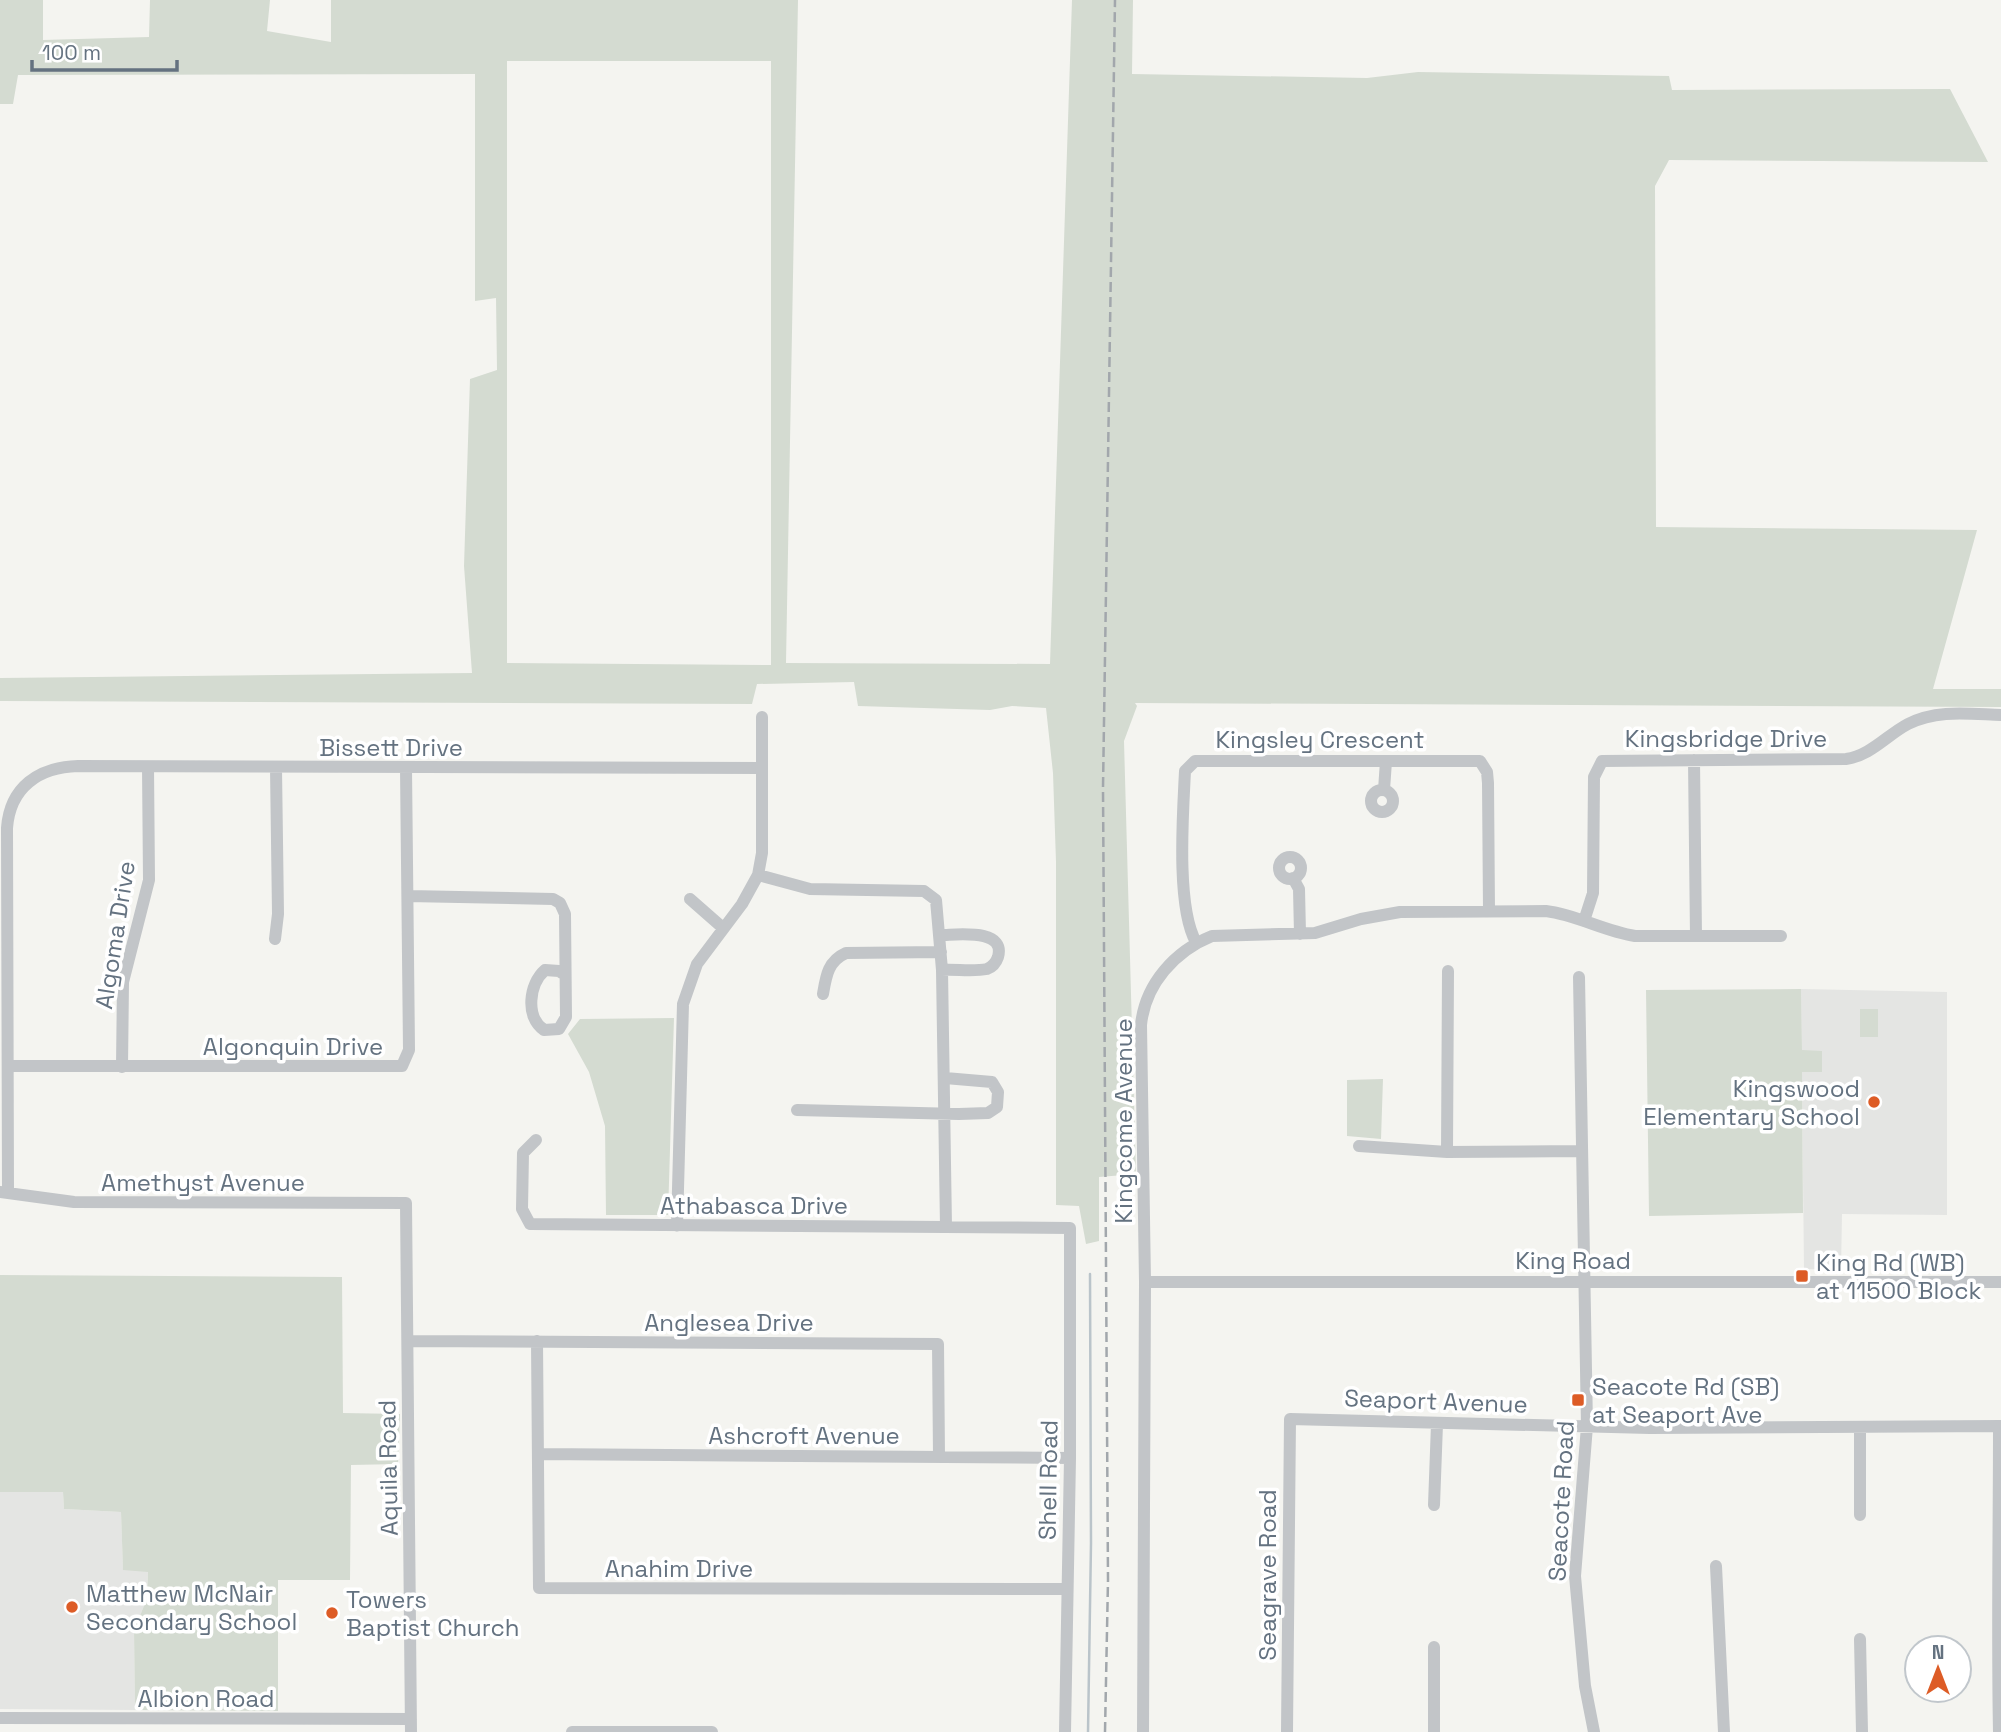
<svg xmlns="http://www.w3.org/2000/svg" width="2001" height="1732" font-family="'Space Grotesk',sans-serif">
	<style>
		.built { fill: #e4e5e3 }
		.green { fill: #d4dbd1; fill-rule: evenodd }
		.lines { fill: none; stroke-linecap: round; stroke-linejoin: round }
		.stream { stroke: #bac4ca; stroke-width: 2.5 }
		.minor { stroke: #c2c5c8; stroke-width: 12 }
		.rail { stroke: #a2a7ac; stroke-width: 2.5; stroke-dasharray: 10 5; stroke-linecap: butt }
		.poi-dot { fill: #dd5c26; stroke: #fff; stroke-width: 2.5 }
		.labels { text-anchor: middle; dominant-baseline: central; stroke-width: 7; stroke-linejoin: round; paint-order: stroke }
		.street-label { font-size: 24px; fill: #647280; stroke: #fff }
		.poi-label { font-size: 24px; fill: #647280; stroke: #fff; text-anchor: start }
	</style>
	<rect width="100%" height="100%" fill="#f4f4f0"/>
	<!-- built -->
	<path class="built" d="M1801 989 1947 992V1215L1842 1214 1841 1270 1804 1269Z
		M0 1492H63L64 1509 121 1512 123 1569 148 1571 147 1598 134 1631 135 1710 0 1709Z"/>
	<!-- green -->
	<path class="green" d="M0 0H43V40L149 37 150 0H270L267 31 331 42V0H798L786 663 1050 664 1072 0H1133L1132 74 1367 78 1418 72 1669 76 1672 90 1950 89 1988 162 1669 160 1655 186 1656 527 1977 530 1933 689H2001V707L1135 703 1137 706 1124 741 1136 1174 1099 1177V1241L1086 1244 1079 1206 1056 1205V862L1053 773 1046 708 1012 706 990 710 858 706 854 682 757 684 752 704 0 701V678L472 673 464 566 470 379 497 370 496 298 475 301V74L18 75 13 104H0ZM507 61H771V665L507 663Z
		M1801 989 1802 1050 1822 1051V1072H1802L1803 1213 1649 1216 1646 990Z
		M1860 1009H1878V1037H1860Z
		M674 1018 668 1215H606L605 1126 589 1072 568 1034 580 1019Z
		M1383 1079 1381 1139 1347 1136V1080Z
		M0 1275 342 1277 343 1413 400 1414 398 1464 351 1465 350 1580H278V1711L135 1710 134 1631 147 1598 148 1572 123 1570 121 1512 64 1509 63 1492H0Z"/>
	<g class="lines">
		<!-- stream -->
		<path class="stream" d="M1088 1732 1091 1543 1090 1274"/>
		<!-- minor -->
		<path class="minor" d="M1694 760 1696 936
			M1371 801a11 11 0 1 1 22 0a11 11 0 1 1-22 0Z
			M1384 790 1386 761
			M1279 868a11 11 0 1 1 22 0a11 11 0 1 1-22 0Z
			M758 875 810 889 924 891 936 900 942 970 946 1227
			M1293 878 1299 889 1300 934
			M408 896 553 899 560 903 565 914 566 1017 559 1029 544 1030C525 1017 529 984 545 970L559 971 565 975
			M690 899 723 928
			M1584 921 1593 893 1594 777 1602 761 1846 759C1870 756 1887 735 1908 724 1937 709 1970 714 2001 715
			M941 935C957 935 1006 928 998 957 996 963 992 967 987 969 973 972 956 969 942 970
			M275 939 278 914 276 768
			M1196 942C1176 907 1183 813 1185 771L1195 761H1480L1487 772 1488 783 1489 911
			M1579 977 1587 1426 1575 1576 1585 1686 1594 1732
			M823 994C826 976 828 961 846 953L941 952
			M9 1066H402L409 1050 406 768
			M122 1067 123 982 149 880 148 767
			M797 1110 959 1114 988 1113 997 1107 998 1092 992 1082 945 1078
			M536 1140 523 1153 522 1209 530 1224 1070 1228V1458L1065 1732
			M1359 1146 1447 1152 1580 1151
			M1447 1152 1448 971
			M0 1192 74 1202 406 1203 411 1732
			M8 1193 7 828C10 787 39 767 78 766L762 768
			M677 1226 683 1004 697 964 742 904 758 875 762 853V717
			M1145 1282H2001
			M408 1341 938 1344 939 1457
			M537 1341 539 1588 1067 1589
			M1999 1426C1999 1528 1997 1630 1999 1732
			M1860 1428V1515
			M538 1454 1070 1458
			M1434 1505 1437 1424
			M1716 1566 1724 1732
			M1860 1639 1862 1732
			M0 1718 411 1719
			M572 1732H712
			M1143 1732 1145 1282 1141 1025C1145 984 1175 951 1212 936L1315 933 1361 919 1400 912 1546 911C1577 915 1604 931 1635 936H1781
			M1287 1732 1290 1419 1650 1428 2001 1426
			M1434 1732V1647"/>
		<!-- rail -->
		<path class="rail" d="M1105 1732 1108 1580 1103 788 1115 0"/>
	</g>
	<!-- markers -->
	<g class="poi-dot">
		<circle cx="1874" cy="1102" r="7"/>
		<rect x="1795" y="1269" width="14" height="14" rx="3.5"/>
		<rect x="1571" y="1393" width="14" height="14" rx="3.5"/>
		<circle cx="72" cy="1607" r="7"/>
		<circle cx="332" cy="1613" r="7"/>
	</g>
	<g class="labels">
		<!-- street labels -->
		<g class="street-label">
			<text x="1726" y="738">Kingsbridge Drive</text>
			<text x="1320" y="739">Kingsley Crescent</text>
			<text x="391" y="747">Bissett Drive</text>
			<text transform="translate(115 935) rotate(-81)">Algoma Drive</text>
			<text x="293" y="1046">Algonquin Drive</text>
			<text transform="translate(1123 1121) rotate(-90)">Kingcome Avenue</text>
			<text x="203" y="1182">Amethyst Avenue</text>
			<text x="754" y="1205">Athabasca Drive</text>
			<text x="1573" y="1260">King Road</text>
			<text x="729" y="1322">Anglesea Drive</text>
			<text transform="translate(1436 1401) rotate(2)">Seaport Avenue</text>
			<text x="804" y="1435">Ashcroft Avenue</text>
			<text transform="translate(388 1468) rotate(-91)">Aquila Road</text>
			<text transform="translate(1048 1480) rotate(-89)">Shell Road</text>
			<text transform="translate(1561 1501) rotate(-87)">Seacote Road</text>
			<text x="679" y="1568">Anahim Drive</text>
			<text transform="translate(1267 1575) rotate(-90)">Seagrave Road</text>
			<text x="206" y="1698">Albion Road</text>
		</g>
		<!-- poi labels -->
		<g class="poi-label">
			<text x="1860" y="1088" text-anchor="end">Kingswood<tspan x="1860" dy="28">Elementary School</tspan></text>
			<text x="1816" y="1262">King Rd (WB)<tspan x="1816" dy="28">at 11500 Block</tspan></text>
			<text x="1592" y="1386">Seacote Rd (SB)<tspan x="1592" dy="28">at Seaport Ave</tspan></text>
			<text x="86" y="1593">Matthew McNair<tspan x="86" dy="28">Secondary School</tspan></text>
			<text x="346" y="1599">Towers<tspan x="346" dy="28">Baptist Church</tspan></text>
		</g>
	</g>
	<!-- north arrow -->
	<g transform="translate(1938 1669)"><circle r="33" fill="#ffffff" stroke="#c1c7cc" stroke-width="2"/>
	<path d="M0-5L12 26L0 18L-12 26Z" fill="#dd5c26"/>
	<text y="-10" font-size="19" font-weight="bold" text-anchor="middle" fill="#647280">N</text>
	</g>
	<!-- scale -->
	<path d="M32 60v10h145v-10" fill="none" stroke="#647280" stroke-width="3.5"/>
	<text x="42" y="60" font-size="21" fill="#647280" stroke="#ffffff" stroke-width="5" paint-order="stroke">100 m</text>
</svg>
